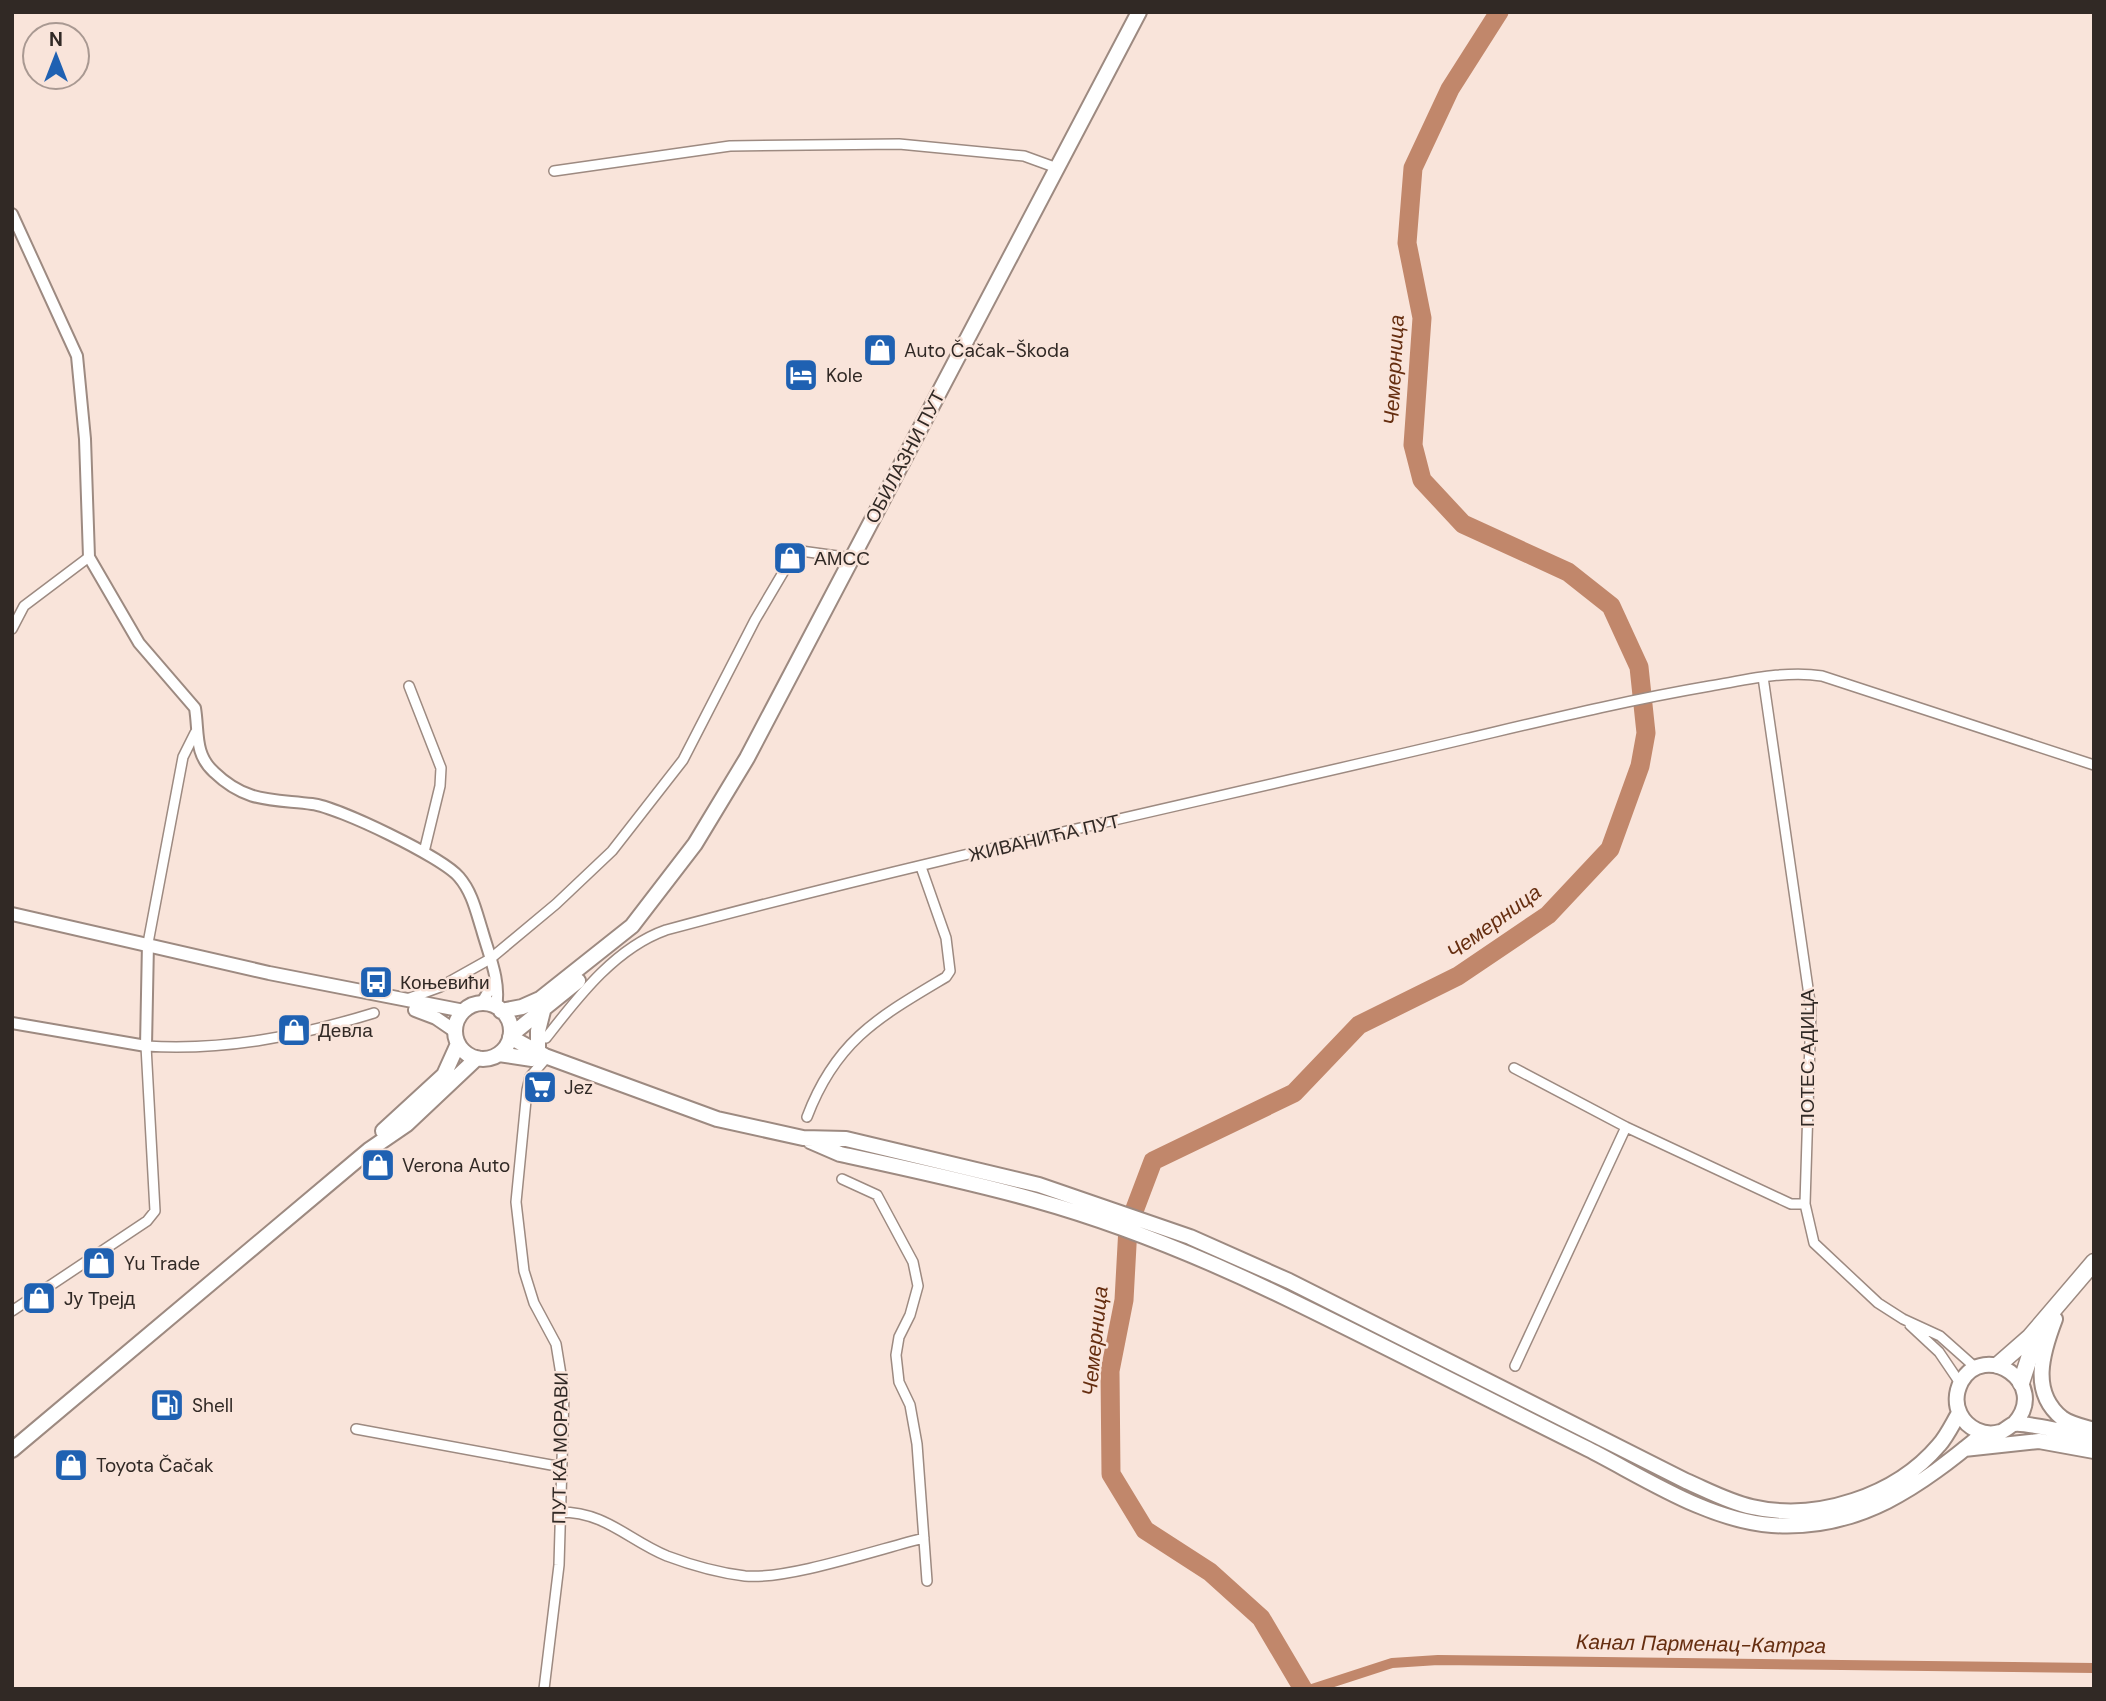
<svg xmlns="http://www.w3.org/2000/svg" width="2106" height="1701" font-family="'DM Sans',sans-serif">
	<style>
		.lines { fill: none; stroke-linecap: round; stroke-linejoin: round }
		.canal { stroke: #c1876b; stroke-width: 10 }
		.river { stroke: #c1876b; stroke-width: 19 }
		.minor-casing { stroke: #9d8a81; stroke-width: 12 }
		.tertiary-casing { stroke: #9d8a81; stroke-width: 14 }
		.secondary-casing { stroke: #9d8a81; stroke-width: 16 }
		.primary-casing { stroke: #9d8a81; stroke-width: 18 }
		.motorway-casing { stroke: #9d8a81; stroke-width: 19 }
		.minor { stroke: #fff; stroke-width: 9 }
		.tertiary { stroke: #fff; stroke-width: 10 }
		.secondary { stroke: #fff; stroke-width: 12 }
		.primary { stroke: #fff; stroke-width: 14 }
		.motorway { stroke: #fff; stroke-width: 16 }
		.labels { text-anchor: middle; dominant-baseline: central; stroke-width: 5; stroke-linejoin: round; paint-order: stroke }
		.poi-label { font-size: 19px; fill: #312925; stroke: #f9e4da; text-anchor: start }
		.street-label { font-size: 19px; fill: #312925; stroke: #f9e4da }
		.water-label { font-size: 21px; font-style: italic; fill: #662e10; stroke: #f9e4da }
	</style>
	<rect width="100%" height="100%" fill="#f9e4da"/>
	<g class="lines">
		<!-- canal -->
		<path class="canal" d="M1312 1689 1392 1663 1438 1660 2094 1668"/>
		<!-- river -->
		<path class="river" d="M1303 1689 1261 1618 1210 1572 1145 1530 1111 1474 1110 1371 1124 1300 1128 1227 1153 1161 1294 1093 1359 1025 1458 976 1548 915 1610 849 1640 766 1646 733 1639 667 1611 606 1568 572 1463 524 1422 480 1413 445 1422 318 1407 243 1413 168 1450 89 1499 12"/>
		<!-- minor casing -->
		<g class="minor-casing">
			<path id="minor" d="M554 171 730 146 899 144 1024 156 1057 168
				M12 629 24 606 89 557
				M1763 677 1811 1009 1805 1204 1814 1243 1878 1303 1903 1319 1940 1336 1976 1368
				M409 686 441 768 440 786 424 852
				M148 943 183 757 195 733
				M407 999 440 987 490 959 556 904 612 851 683 760 755 620 794 554 801 551 852 558
				M546 1038C578 997 615 948 666 930 930 859 1199 802 1465 739 1546 720 1628 700 1710 686 1746 680 1786 670 1822 676L2094 765
				M1514 1068 1626 1127 1791 1204H1805
				M807 1117C836 1040 879 1017 946 977L950 971 946 938 921 867
				M842 1179 877 1195 913 1262 918 1286 910 1315 899 1337 896 1355 899 1382 910 1405 917 1444 927 1581
				M12 1311 147 1221 155 1211 146 1046C225 1051 299 1036 374 1013
				M1910 1325 1939 1352 1960 1383
				M1515 1366 1626 1127
				M356 1429 562 1467
				M560 1512C606 1512 628 1540 667 1556 691 1565 720 1573 745 1576 788 1580 879 1549 924 1538
				M544 1689 559 1565 564 1393 556 1344 534 1303 524 1271 516 1202 527 1090 530 1077 547 1057"/>
		</g>
		<!-- tertiary casing -->
		<g class="tertiary-casing">
			<path id="tertiary" d="M12 214 77 356 85 439 89 557 139 643 195 708C199 732 194 754 214 772 246 803 272 799 312 804 338 807 442 857 459 877 472 892 476 911 482 930 489 955 501 982 496 1007
				M481 1004 494 982
				M12 1023 146 1046 148 943"/>
		</g>
		<!-- secondary casing -->
		<g class="secondary-casing">
			<path id="secondary" d="M12 914 269 973 464 1011
				M415 1010 436 1018 455 1031"/>
		</g>
		<!-- primary casing -->
		<g class="primary-casing">
			<path id="primary" d="M455 1031a28 28 0 1 1 56 0a28 28 0 1 1-56 0Z
				M501 1011 522 1007 540 999 632 926 695 844 747 758 1139 12
				M511 1035 578 981
				M510 1037 545 1056 717 1119 803 1138 846 1139 1039 1185 1190 1237 1289 1281 1686 1481C1707 1490 1729 1502 1752 1507 1817 1522 1896 1496 1939 1445 1947 1436 1953 1423 1959 1413
				M538 1051V1031L543 1011
				M499 1054 532 1059 545 1056
				M383 1131 444 1075 458 1044
				M810 1141 840 1154C905 1168 971 1182 1035 1200 1121 1224 1206 1259 1286 1298 1387 1347 1487 1399 1588 1449 1645 1478 1707 1520 1772 1525 1860 1531 1920 1486 1984 1433
				M2055 1319C2042 1353 2030 1392 2062 1418 2070 1424 2084 1427 2094 1430
				M2014 1424C2051 1383 1984 1340 1961 1382 1956 1392 1955 1404 1960 1414 1967 1428 1984 1437 2000 1432 2005 1431 2010 1425 2014 1424 2026 1422 2079 1435 2094 1438
				M1964 1449 2039 1441 2094 1451
				M12 1450 369 1150 407 1124 477 1058"/>
		</g>
		<!-- motorway casing -->
		<g class="motorway-casing">
			<path id="motorway" d="M1998 1365 2030 1337 2094 1262
				M2021 1383 2033 1346 2042 1334"/>
		</g>
		<!-- minor -->
		<use href="#minor" class="minor"/>
		<!-- tertiary -->
		<use href="#tertiary" class="tertiary"/>
		<!-- secondary -->
		<use href="#secondary" class="secondary"/>
		<!-- primary -->
		<use href="#primary" class="primary"/>
		<!-- motorway -->
		<use href="#motorway" class="motorway"/>
	</g>
	<!-- icons -->
	<defs>
		<g id="shop-square" transform="scale(1.75)"><rect x="-9" y="-9" width="18" height="18" rx="4" fill="#1f61b2" stroke="#f9e4da"/><path d="M-5-2.5h2.3a2.7 3.5 0 0 1 5.4 0H5L5.5 6h-11ZM-1.5-2.5h3a1.5 2.3 0 0 0-3 0Z" fill="#fff"/></g>
		<g id="hotel-square" transform="scale(1.75)"><rect x="-9" y="-9" width="18" height="18" rx="4" fill="#1f61b2" stroke="#f9e4da"/><path d="M-6-4.5h1.5V1H6V5H4.5V3h-9V5H-6ZM-4 0a1.8 1.8 0 1 1 3.6 0ZM.5 0V-2.5h3Q6-2.5 6 0Z" fill="#fff"/></g>
		<g id="bus-square" transform="scale(1.75)"><rect x="-9" y="-9" width="18" height="18" rx="4" fill="#1f61b2" stroke="#f9e4da"/><path d="M-5-6H5V4H4V6H2V4H-2V6H-4V4H-5ZM-3.5-4V0h7V-4ZM-3.5 1.2v1.5H-2V1.2ZM2 1.2v1.5H3.5V1.2Z" fill="#fff"/></g>
		<g id="supermarket-square" transform="scale(1.75)"><rect x="-9" y="-9" width="18" height="18" rx="4" fill="#1f61b2" stroke="#f9e4da"/><path d="M-6-5.5h2.5l.6 2H6L4.5 2H-2.5L-4.4-4H-6ZM-1.5 3.2a1.3 1.3 0 1 0 .1 0ZM3 3.2a1.3 1.3 0 1 0 .1 0Z" fill="#fff"/></g>
		<g id="fuel-square" transform="scale(1.75)"><rect x="-9" y="-9" width="18" height="18" rx="4" fill="#1f61b2" stroke="#f9e4da"/><path d="M-5.5-6h7V0h2V4h1.3V-2.5L3-4.5l.8-.8L6-3V5H2.5V1h-1V6h-7ZM-4.2-4.7v3.2H.2V-4.7Z" fill="#fff"/></g>
	</defs>
	<g fill-rule="evenodd">
		<use href="#shop-square" x="880" y="350"/>
		<use href="#hotel-square" x="801" y="375"/>
		<use href="#shop-square" x="790" y="558"/>
		<use href="#bus-square" x="376" y="982"/>
		<use href="#shop-square" x="294" y="1030"/>
		<use href="#supermarket-square" x="540" y="1087"/>
		<use href="#shop-square" x="378" y="1165"/>
		<use href="#shop-square" x="99" y="1263"/>
		<use href="#shop-square" x="39" y="1298"/>
		<use href="#fuel-square" x="167" y="1405"/>
		<use href="#shop-square" x="71" y="1465"/>
	</g>
	<g class="labels">
		<!-- poi labels -->
		<g class="poi-label">
			<text x="904" y="350">Auto Čačak-Škoda</text>
			<text x="826" y="375">Kole</text>
			<text x="814" y="558">АМСС</text>
			<text x="400" y="982">Коњевићи</text>
			<text x="318" y="1030">Девла</text>
			<text x="564" y="1087">Jez</text>
			<text x="402" y="1165">Verona Auto</text>
			<text x="124" y="1263">Yu Trade</text>
			<text x="64" y="1298">Ју Трејд</text>
			<text x="192" y="1405">Shell</text>
			<text x="96" y="1465">Toyota Čačak</text>
		</g>
		<!-- street labels -->
		<g class="street-label">
			<text transform="translate(905 457) rotate(-62)">ОБИЛАЗНИ ПУТ</text>
			<text transform="translate(1044 838) rotate(-13)">ЖИВАНИЋА ПУТ</text>
			<text transform="translate(1807 1058) rotate(-90)">ПОТЕС АДИЦА</text>
			<text transform="translate(560 1448) rotate(-89)">ПУТ КА МОРАВИ</text>
		</g>
		<!-- water labels -->
		<g class="water-label">
			<text transform="translate(1394 370) rotate(-87)">Чемерница</text>
			<text transform="translate(1494 922) rotate(-36)">Чемерница</text>
			<text transform="translate(1095 1341) rotate(-84)">Чемерница</text>
			<text transform="translate(1701 1644) rotate(1)">Канал Парменац-Катрга</text>
		</g>
	</g>
	<!-- border -->
	<rect width="2106" height="1701" fill="none" stroke="#312925" stroke-width="28"/>
	<!-- north arrow -->
	<g transform="translate(56 56)"><circle r="33" fill="#f9e4da" stroke="#a99992" stroke-width="2"/>
	<path d="M0-5L12 26L0 18L-12 26Z" fill="#1f61b2"/>
	<text y="-10" font-size="19" font-weight="bold" text-anchor="middle" fill="#312925">N</text>
	</g>
</svg>
